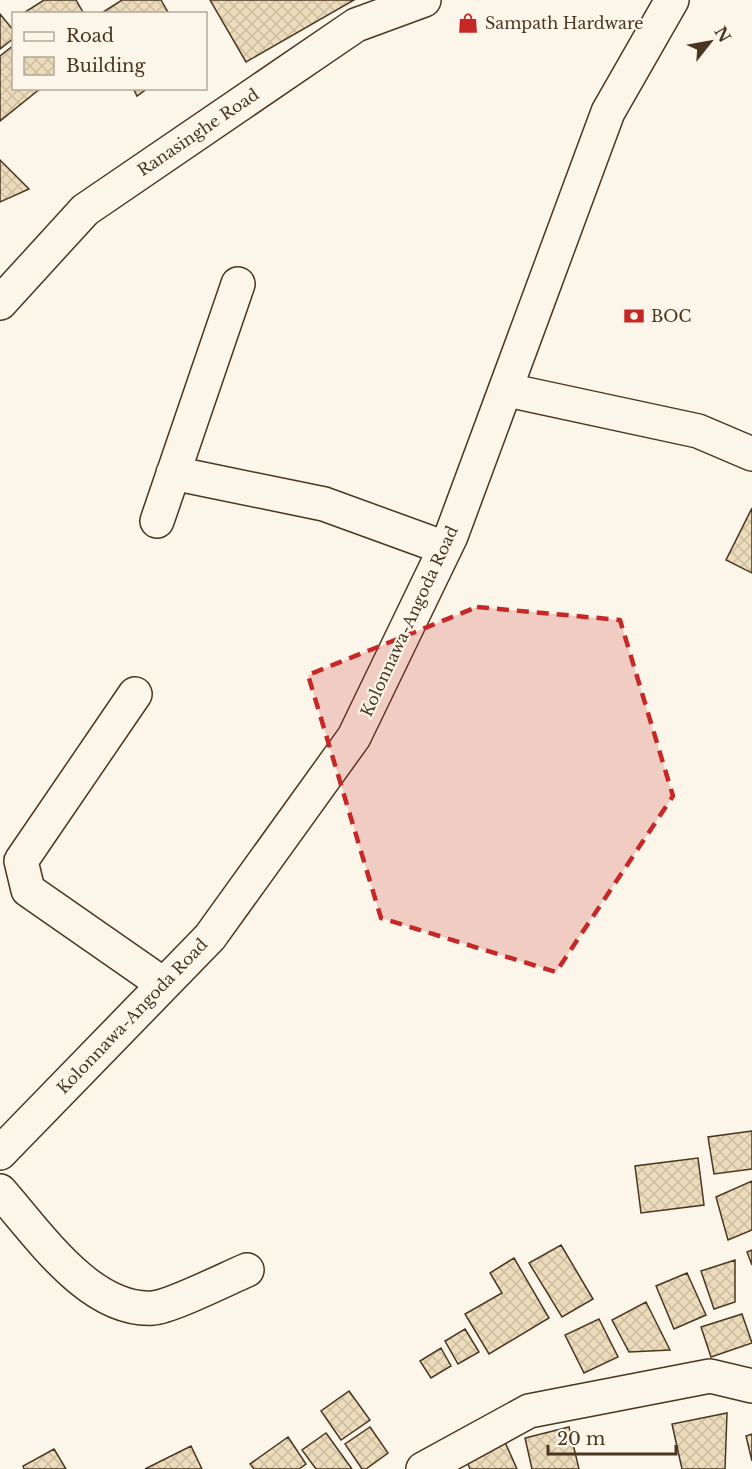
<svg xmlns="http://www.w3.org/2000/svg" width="752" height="1469" font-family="'Libre Baskerville',serif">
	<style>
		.building { fill: url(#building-cross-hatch); stroke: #4a3520; stroke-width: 1.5 }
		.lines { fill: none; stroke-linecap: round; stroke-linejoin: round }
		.street-casing { stroke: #4a3520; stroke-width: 36 }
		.secondary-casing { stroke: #4a3520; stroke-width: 36 }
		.primary-casing { stroke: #4a3520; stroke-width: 36 }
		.street { stroke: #fbf6e9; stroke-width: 33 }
		.secondary { stroke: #fbf6e9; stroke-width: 33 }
		.primary { stroke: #fbf6e9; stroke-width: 33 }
		.marked { fill: #c62828; fill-opacity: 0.2; stroke: #c62828; stroke-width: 4.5; stroke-dasharray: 12 8; stroke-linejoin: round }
		.labels { text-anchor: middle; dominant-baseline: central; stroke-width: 4.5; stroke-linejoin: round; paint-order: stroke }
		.poi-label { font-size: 16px; fill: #4a3520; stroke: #fbf6e9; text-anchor: start }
		.street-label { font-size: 16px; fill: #4a3520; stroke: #fbf6e9 }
	</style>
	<defs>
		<pattern id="building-cross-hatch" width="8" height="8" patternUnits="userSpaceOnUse" patternTransform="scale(1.5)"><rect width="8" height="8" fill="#ecdcbc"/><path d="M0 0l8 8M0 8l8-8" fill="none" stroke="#ccbda1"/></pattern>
	</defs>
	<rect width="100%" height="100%" fill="#fbf6e9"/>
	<!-- building -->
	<path class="building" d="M44 0H76L84 14H22Z
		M122 0H161L169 14H100Z
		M210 0H354L246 62Z
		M0 14 14 31V38L0 49Z
		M14 45V88H41L0 121V56Z
		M133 88H148L137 96Z
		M0 160 29 189 0 202Z
		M752 508V573L726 560Z
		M752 1131V1169L714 1174 708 1137Z
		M698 1158 704 1205 641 1213 635 1166Z
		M752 1181V1230L728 1240 716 1197Z
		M561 1245 593 1299 562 1317 529 1263Z
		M752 1250V1265L747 1252Z
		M514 1258 549 1318 489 1354 465 1314 502 1293 490 1273Z
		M735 1260V1302L714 1309 701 1271Z
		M687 1273 706 1315 674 1329 656 1286Z
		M646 1302 670 1350 629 1352 612 1320Z
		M742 1314 752 1343 711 1357 701 1327Z
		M599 1319 618 1357 584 1373 565 1335Z
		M465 1329 479 1352 458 1364 445 1341Z
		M441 1348 451 1366 431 1378 420 1361Z
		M349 1391 370 1420 341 1440 321 1411Z
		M727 1413 725 1469H682L672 1424Z
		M370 1427 388 1453 366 1469H362L345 1444Z
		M569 1427 579 1469H532L525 1438Z
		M326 1433 352 1469H316L302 1450Z
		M752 1434V1461L746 1436Z
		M288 1437 306 1464 299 1469H254L250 1464Z
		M504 1440 517 1469H470L465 1457Z
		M191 1446 202 1469H145Z
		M54 1449 66 1469H24L23 1466Z"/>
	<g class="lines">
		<!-- street casing -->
		<g class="street-casing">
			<path id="street" d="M0 303 85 210 356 25 424 0
				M507 390 698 431 752 454
				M173 473 324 504 445 548
				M157 521 238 284
				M135 694 21 861 28 890 163 984
				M0 1191C38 1234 90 1312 153 1308 170 1307 228 1278 247 1270"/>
		</g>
		<!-- secondary casing -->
		<g class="secondary-casing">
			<path id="secondary" d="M423 1469 529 1411 710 1376 752 1386"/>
		</g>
		<!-- primary casing -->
		<g class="primary-casing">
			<path id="primary" d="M0 1153 210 937 354 737 451 536 608 112 672 0"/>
		</g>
		<!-- street -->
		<use href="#street" class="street"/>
		<!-- secondary -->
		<use href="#secondary" class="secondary"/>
		<!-- primary -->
		<use href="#primary" class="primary"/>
	</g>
	<!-- marked area -->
	<path class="marked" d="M477 607 620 620 673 796 556 972 381 918 308 675Z"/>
	<!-- icons -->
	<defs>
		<g id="shop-bare" transform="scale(1.62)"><path d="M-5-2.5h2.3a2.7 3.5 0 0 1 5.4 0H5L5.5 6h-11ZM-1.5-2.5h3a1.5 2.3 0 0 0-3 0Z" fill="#c62828" stroke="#fbf6e9" stroke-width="2.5" paint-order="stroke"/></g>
		<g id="bank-bare" transform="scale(1.62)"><path d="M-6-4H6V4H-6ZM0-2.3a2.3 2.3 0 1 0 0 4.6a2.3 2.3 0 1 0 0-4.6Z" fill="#c62828" stroke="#fbf6e9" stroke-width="2.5" paint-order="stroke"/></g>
	</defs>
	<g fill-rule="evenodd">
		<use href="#shop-bare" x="468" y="23"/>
		<use href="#bank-bare" x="634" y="316"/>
	</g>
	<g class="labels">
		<!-- poi labels -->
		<g class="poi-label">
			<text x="485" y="23">Sampath Hardware</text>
			<text x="651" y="316">BOC</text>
		</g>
		<!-- street labels -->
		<g class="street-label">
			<text transform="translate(198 132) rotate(-34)">Ranasinghe Road</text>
			<text transform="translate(409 621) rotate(-65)">Kolonnawa-Angoda Road</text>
			<text transform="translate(132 1016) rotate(-46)">Kolonnawa-Angoda Road</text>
		</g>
	</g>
	<!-- legend -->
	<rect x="12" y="12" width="195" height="78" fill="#fbf6e9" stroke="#b4a999" stroke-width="1.5"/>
	<rect x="24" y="32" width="30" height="9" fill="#fbf6e9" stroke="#b4a999" stroke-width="1.5"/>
	<text x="66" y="42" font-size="18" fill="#4a3520">Road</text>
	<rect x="24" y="57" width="30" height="18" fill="url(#building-cross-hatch)" stroke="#b4a999" stroke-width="1.5"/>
	<text x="66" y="72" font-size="18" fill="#4a3520">Building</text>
	<!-- north arrow -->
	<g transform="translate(710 42) rotate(59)" stroke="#fbf6e9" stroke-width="4.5" paint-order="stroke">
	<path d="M0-4.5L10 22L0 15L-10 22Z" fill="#4a3520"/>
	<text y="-9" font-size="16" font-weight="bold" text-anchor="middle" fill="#4a3520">N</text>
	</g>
	<!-- scale -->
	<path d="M548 1445v9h128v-9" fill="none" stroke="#4a3520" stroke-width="3"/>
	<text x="557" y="1445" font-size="18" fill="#4a3520" stroke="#fbf6e9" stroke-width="4.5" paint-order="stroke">20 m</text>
</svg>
